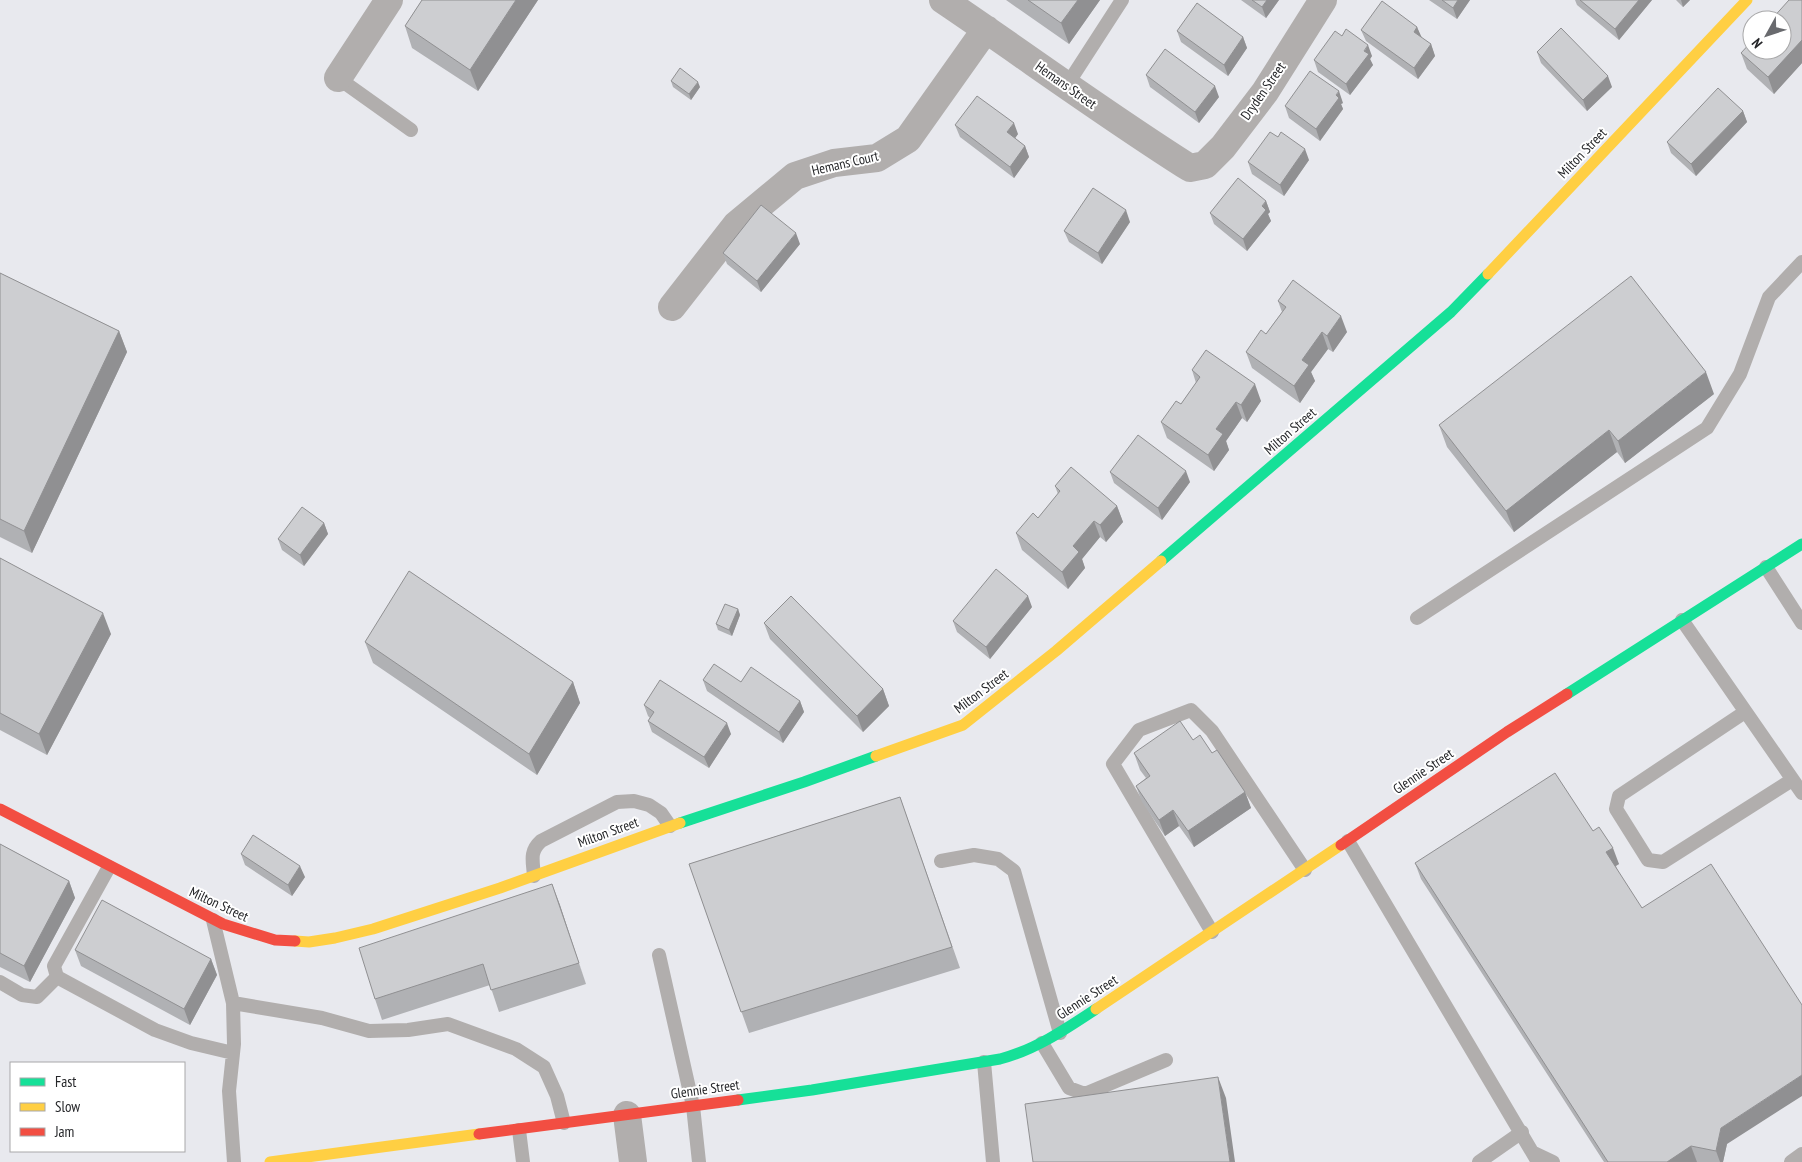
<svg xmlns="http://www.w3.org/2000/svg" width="1802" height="1162" font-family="'PT Sans Narrow',sans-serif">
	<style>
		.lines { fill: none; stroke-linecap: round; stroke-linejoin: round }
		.lane { stroke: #b1aead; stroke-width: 14 }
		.street { stroke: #b1aead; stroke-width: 28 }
		.fast { stroke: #16e098; stroke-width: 11 }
		.slow { stroke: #ffcf43; stroke-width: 11 }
		.jam { stroke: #f24e42; stroke-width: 11 }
		.wall { fill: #b0b1b4 }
		.shaded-wall { fill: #909092 }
		.building { fill: #cdced1; stroke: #909092 }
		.labels { text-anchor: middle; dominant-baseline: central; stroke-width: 4; stroke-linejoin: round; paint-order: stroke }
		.street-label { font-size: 14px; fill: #252629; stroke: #fff }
	</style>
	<rect width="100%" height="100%" fill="#e8e9ee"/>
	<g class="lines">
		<!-- lane -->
		<path class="lane" d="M338 78 411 130
			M1067 85 1122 0
			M1766 567 1802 623
			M1417 618 1707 428 1740 374 1769 297 1802 262
			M1682 620 1802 793
			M1745 712 1619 796 1616 809 1648 860 1663 862 1792 780
			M1348 841 1538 1162
			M941 861 974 855 998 859 1014 871 1060 1033
			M109 867 54 966 57 977 155 1030 191 1043 233 1053
			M534 876C533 861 529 852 541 841L617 802 634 801 649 805 661 813 670 826
			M213 920 233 1003 234 1044 229 1091 234 1162
			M1212 932 1113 764 1139 730 1191 710 1212 731 1305 870
			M659 955 693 1106 699 1162
			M0 982 22 995 37 997 57 977
			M233 1003 322 1018 369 1031 408 1030 448 1024 516 1049 544 1067 557 1096 564 1123
			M1042 1043 1069 1088 1085 1094 1166 1060
			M984 1062 993 1162
			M519 1130 523 1162
			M1534 1153 1553 1162
			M1479 1162 1522 1132
			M1791 1162 1802 1154"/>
		<!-- street -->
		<path class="street" d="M943 0C1026 56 1106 115 1190 168L1205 165 1223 147 1265 92 1323 0
			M338 78 389 0
			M672 307 736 225 795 176 834 163 877 158 908 139 986 29
			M627 1115 633 1162"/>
		<!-- fast -->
		<path class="fast" d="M1161 561 1451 312 1488 274
			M1567 694 1802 544
			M680 823 804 782 876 756
			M738 1100 812 1090 1000 1059C1035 1050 1066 1029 1096 1009"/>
		<!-- slow -->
		<path class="slow" d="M1488 274 1747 0
			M876 756 963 725 1056 651 1161 561
			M295 941 309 942 335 938 373 929 500 888 680 823
			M1096 1009 1341 845
			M270 1162 479 1134"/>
		<!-- jam -->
		<path class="jam" d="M0 809 223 924 275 940 295 941
			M1341 845 1507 732 1567 694
			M479 1134 738 1100"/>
	</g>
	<!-- wall -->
	<path class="wall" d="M422 0H538L478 91 412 48 405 26Z
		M1006 0H1100L1069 44Z
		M1241 0H1279L1266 18Z
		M1429 0H1470L1457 19Z
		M1575 0H1652L1619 40 1577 5Z
		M1676 0H1690L1683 7Z
		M1802 0V63L1774 94 1747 69 1741 53Z
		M1417 27 1421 38 1431 44 1435 56 1418 79 1366 41 1361 30Z
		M1177 31 1243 37 1247 48 1228 76 1181 42Z
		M1342 36 1372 56 1370 59 1373 65 1350 95 1318 72 1314 60Z
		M1537 52 1612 87 1587 111 1541 63Z
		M1146 75 1219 97 1199 123 1150 87Z
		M671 81 700 87 691 100 673 87Z
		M1343 103 1341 104 1343 109 1320 141 1289 118 1285 106Z
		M1743 111 1747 122 1696 176 1671 153 1667 142Z
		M955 125 1018 134 1015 138 1025 146 1029 157 1014 178 960 137Z
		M1309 160 1284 196 1252 174 1248 162Z
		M1266 201 1270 212 1268 214 1271 221 1247 251 1214 224 1210 213Z
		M1130 222 1102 264 1069 242 1064 231Z
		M800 244 761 292 727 264 723 253Z
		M0 273 119 331 127 352 32 553 0 537Z
		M1278 301 1347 332 1333 352 1328 349 1311 372 1315 381 1300 403 1252 368 1246 352 1266 334 1282 312Z
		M1192 370 1261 401 1247 422 1242 418 1226 441 1229 450 1214 471 1167 438 1161 422 1181 404 1196 383Z
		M1714 394 1625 463 1617 452 1514 532 1447 447 1439 425Z
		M1110 472 1190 482 1162 520 1114 483Z
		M1055 486 1117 506 1123 522 1106 542 1100 537 1082 559 1085 568 1068 589 1022 550 1016 533 1038 518 1058 494Z
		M324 523 328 534 304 566 282 550 278 539Z
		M0 558 111 634 47 755 0 730Z
		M1032 607 990 659 957 632 953 621Z
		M738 609 740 615 732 636 718 630 716 624Z
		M764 623 883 689 889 706 863 732 770 639Z
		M365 642 573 682 580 703 537 775 373 663Z
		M703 680 800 701 804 712 783 743 707 691Z
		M644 705 731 734 709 768 652 732 648 721 650 718 648 716Z
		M1193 740 1212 753 1245 792 1251 808 1194 847 1179 826 1165 836 1142 802 1136 786 1146 778 1140 770 1134 753Z
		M900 797 960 968 749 1033 689 864Z
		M1593 831 1619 864 1616 866 1727 1144 1723 1162H1604L1421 879 1415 863Z
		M0 844 69 881 75 898 30 982 0 967Z
		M241 854 305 877 292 896 245 865Z
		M552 884 586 984 499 1012 490 985 382 1020 375 999Z
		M75 950 211 959 217 975 190 1025 81 966Z"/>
	<!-- shaded-wall -->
	<path class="shaded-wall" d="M516 0H538L478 91 470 70Z
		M1078 0H1100L1069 44 1061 23Z
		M1267 0H1279L1266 18 1262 7Z
		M1458 0H1470L1457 19 1453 8Z
		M1639 0H1652L1619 40 1615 29Z
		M1681 0H1690L1683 7Z
		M1417 27 1422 38 1414 32Z
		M1243 37 1247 48 1228 76 1224 65Z
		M1802 40V63L1774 94 1768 77Z
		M1431 44 1435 56 1418 79 1414 68Z
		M1368 45 1372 56 1370 59 1373 65 1350 95 1346 84Z
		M1608 76 1612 87 1587 111 1583 100Z
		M698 82 700 87 691 100 689 94Z
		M1215 86 1219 97 1199 123 1195 112Z
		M1339 91 1343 103 1341 104 1343 109 1320 141 1316 129Z
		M1743 111 1747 122 1696 176 1691 164Z
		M1014 123 1018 134 1011 144 1007 132Z
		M1025 146 1029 157 1014 178 1010 167Z
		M1305 149 1309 160 1284 196 1280 185Z
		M1266 201 1270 212 1268 214 1271 221 1247 251 1243 239Z
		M1126 210 1130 222 1102 264 1098 253Z
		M796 233 800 244 761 292 757 281Z
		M1341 316 1347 332 1333 352 1327 336Z
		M119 331 127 352 32 553 24 531Z
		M1322 332 1328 349 1311 372 1315 381 1300 403 1294 386 1302 360Z
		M1706 372 1714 394 1625 463 1618 441Z
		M1255 384 1261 401 1247 422 1241 405Z
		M1236 402 1242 418 1226 441 1229 450 1214 471 1208 455 1216 429Z
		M1609 430 1617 452 1514 532 1506 511Z
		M1186 471 1190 482 1162 520 1158 508Z
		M1117 506 1123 522 1106 542 1100 525Z
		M1094 521 1100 537 1082 559 1085 568 1068 589 1062 572 1073 546Z
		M324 523 328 534 304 566 300 555Z
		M1028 596 1032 607 990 659 986 647Z
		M738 609 740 615 732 636 729 630Z
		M103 613 111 634 47 755 39 734Z
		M573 682 580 703 537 775 529 754Z
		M883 689 889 706 863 732 857 716Z
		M800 701 804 712 783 743 779 732Z
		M727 723 731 734 709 768 704 757Z
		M1245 792 1251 808 1194 847 1188 831Z
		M1173 810 1179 826 1165 836 1159 820Z
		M1613 848 1619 864 1612 868 1606 852Z
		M300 866 305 877 292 896 288 885Z
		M69 881 75 898 30 982 24 966Z
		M552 884 560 905 586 984 579 963Z
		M211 959 217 975 190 1025 184 1009Z
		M1802 1075V1096L1727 1144 1723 1162H1720L1716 1151 1721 1128Z
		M1218 1077 1226 1098 1235 1162H1230Z
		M1691 1146 1697 1162H1667Z"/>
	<!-- building -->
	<path class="building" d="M422 0H516L470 70 405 26Z
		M1028 0H1078L1061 23Z
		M1252 0H1267L1262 7Z
		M1442 0H1458L1453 8Z
		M1580 0H1639L1615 29Z
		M1789 0H1802V40L1768 77 1741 53 1752 41V50H1782V20H1771Z
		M1382 1 1417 27 1414 32 1431 44 1414 68 1361 30Z
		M1197 3 1243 37 1224 65 1177 31Z
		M1561 28 1608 76 1583 100 1537 52Z
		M1346 29 1368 45 1364 51 1369 54 1346 84 1314 60 1335 31 1342 36Z
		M1165 49 1215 86 1195 112 1146 75Z
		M680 68 698 82 689 94 671 81Z
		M1310 71 1339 91 1336 95 1339 98 1316 129 1285 106Z
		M1718 88 1743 111 1691 164 1667 142Z
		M977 96 1014 123 1007 132 1025 146 1010 167 955 125Z
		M1270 132 1278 137 1281 132 1305 149 1280 185 1248 162Z
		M1238 178 1266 201 1262 206 1266 210 1243 239 1210 213Z
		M1093 188 1126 210 1098 253 1064 231Z
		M761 205 796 233 757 281 723 253Z
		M0 273 119 331 24 531 0 519Z
		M1631 276 1706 372 1618 441 1609 430 1506 511 1439 425Z
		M1293 280 1341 316 1327 336 1322 332 1302 360 1309 365 1294 386 1246 352 1261 330 1266 334 1286 307 1278 301Z
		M1206 350 1255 384 1241 405 1236 402 1216 429 1223 434 1208 455 1161 422 1176 401 1181 404 1200 377 1192 370Z
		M1138 435 1186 471 1158 508 1110 472Z
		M1071 467 1117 506 1100 525 1094 521 1073 546 1079 552 1062 572 1016 533 1033 513 1038 518 1060 491 1055 486Z
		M302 507 324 523 300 555 278 539Z
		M0 558 103 613 39 734 0 713Z
		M996 569 1028 596 986 647 953 621Z
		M409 571 573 682 529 754 365 642Z
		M791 596 883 689 857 716 764 623Z
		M725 604 738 609 729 630 716 624Z
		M714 664 741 682 751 667 800 701 779 732 703 680Z
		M660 680 727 723 704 757 648 721 654 712 644 705Z
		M1180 721 1193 740 1200 735 1212 753 1217 750 1245 792 1188 831 1173 810 1159 820 1136 786 1150 776 1134 753Z
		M1555 773 1593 831 1599 827 1613 848 1606 852 1642 908 1711 864 1802 1005V1075L1721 1128 1716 1151 1691 1146 1667 1162H1608L1415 863Z
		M900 797 952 947 741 1012 689 864Z
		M253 835 300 866 288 885 241 854Z
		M0 844 69 881 24 966 0 953Z
		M552 884 579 963 491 990 483 964 375 999 359 948Z
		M102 900 211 959 184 1009 75 950Z
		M1218 1077 1230 1162H1033L1025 1104Z"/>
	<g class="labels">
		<!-- street labels -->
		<g class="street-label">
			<text transform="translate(1066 85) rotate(35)">Hemans Street</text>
			<text transform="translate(1263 91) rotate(-55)">Dryden Street</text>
			<text transform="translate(1582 153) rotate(-46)">Milton Street</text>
			<text transform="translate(845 163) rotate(-13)">Hemans Court</text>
			<text transform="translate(1290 431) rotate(-41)">Milton Street</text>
			<text transform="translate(981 691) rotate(-37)">Milton Street</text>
			<text transform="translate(1423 771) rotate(-34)">Glennie Street</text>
			<text transform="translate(608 832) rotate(-20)">Milton Street</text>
			<text transform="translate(219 904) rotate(25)">Milton Street</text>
			<text transform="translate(1087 997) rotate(-33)">Glennie Street</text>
			<text transform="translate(705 1089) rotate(-8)">Glennie Street</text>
		</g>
	</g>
	<!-- legend -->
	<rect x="10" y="1062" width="175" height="90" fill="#ffffff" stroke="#a8a8a9"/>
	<rect x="20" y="1078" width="25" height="8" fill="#16e098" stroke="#a8a8a9"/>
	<text x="55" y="1087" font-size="15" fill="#252629">Fast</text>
	<rect x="20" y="1103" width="25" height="8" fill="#ffcf43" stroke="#a8a8a9"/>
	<text x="55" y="1112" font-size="15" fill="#252629">Slow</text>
	<rect x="20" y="1128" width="25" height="8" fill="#f24e42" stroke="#a8a8a9"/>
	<text x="55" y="1137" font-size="15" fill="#252629">Jam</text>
	<!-- north arrow -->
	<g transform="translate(1767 35) rotate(230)"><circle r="24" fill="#ffffff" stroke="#a8a8a9"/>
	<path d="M0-4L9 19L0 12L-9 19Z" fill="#696a6e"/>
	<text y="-8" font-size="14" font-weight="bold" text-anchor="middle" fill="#252629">N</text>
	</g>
</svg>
